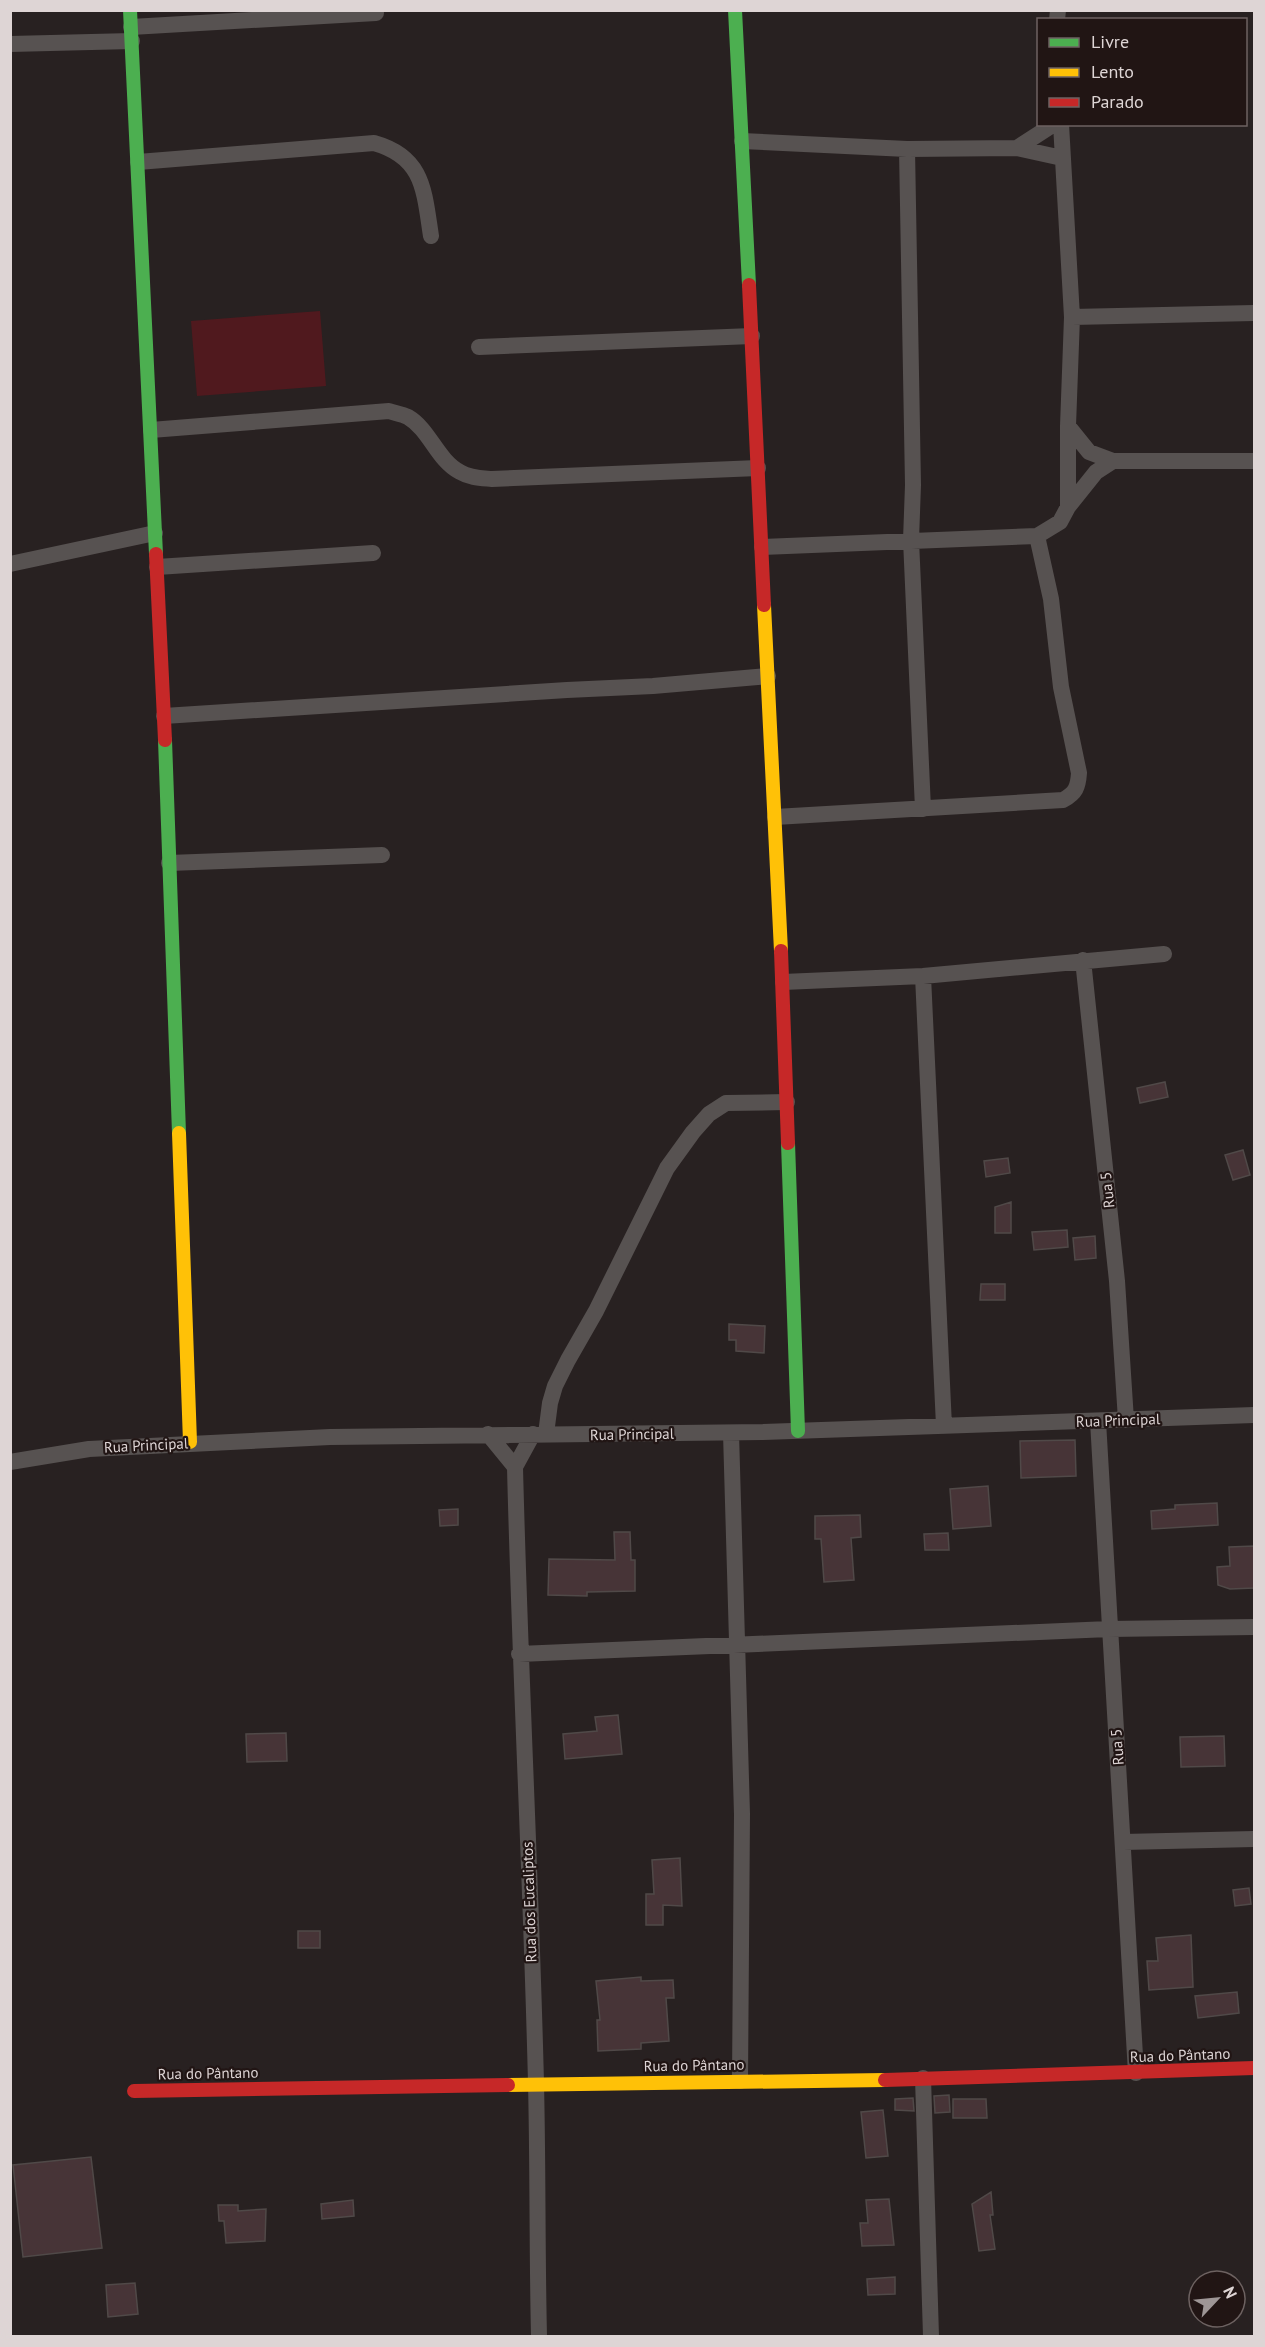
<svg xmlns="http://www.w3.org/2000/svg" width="1265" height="2347" font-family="'PT Sans',sans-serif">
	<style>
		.green { fill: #50191e }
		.building { fill: #473437; stroke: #504948; stroke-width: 1.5 }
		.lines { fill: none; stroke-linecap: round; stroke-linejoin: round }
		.street { stroke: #575251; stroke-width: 16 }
		.fast { stroke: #4caf50; stroke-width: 14 }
		.slow { stroke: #ffc107; stroke-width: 14 }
		.jam { stroke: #c62828; stroke-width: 14 }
		.labels { text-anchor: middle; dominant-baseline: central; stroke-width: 4.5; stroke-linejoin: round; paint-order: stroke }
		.street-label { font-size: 15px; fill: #ded5d5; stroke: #211514 }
	</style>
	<rect width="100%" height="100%" fill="#282121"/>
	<!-- green -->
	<path class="green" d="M320 311 326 386 197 396 191 321Z"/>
	<!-- building -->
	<path class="building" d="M1165 1082 1168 1097 1140 1103 1137 1088Z
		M1243 1150 1250 1175 1233 1180 1225 1155Z
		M1008 1158 1010 1173 986 1177 984 1161Z
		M1011 1202V1233H995V1207Z
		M1067 1230 1068 1247 1034 1250 1032 1232Z
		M1095 1236 1096 1258 1075 1260 1073 1238Z
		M981 1284H1005V1300H980Z
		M729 1324 765 1326 764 1353 736 1351V1340H729Z
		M1075 1440 1076 1476 1021 1478 1020 1441Z
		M988 1486 991 1526 953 1529 950 1489Z
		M1217 1503 1218 1525 1152 1529 1151 1511 1175 1509V1505Z
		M458 1509V1525L440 1526 439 1510Z
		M860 1515 861 1537 851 1538 854 1580 824 1582 821 1539H815V1516Z
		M614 1532H630L631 1560H635V1591L587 1592V1596L548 1595 549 1559 615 1560Z
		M948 1533 949 1550H925L924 1534Z
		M1254 1546V1588L1230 1589 1218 1585 1217 1567 1230 1566 1229 1547Z
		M618 1715 622 1754 565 1759 563 1734 597 1731 595 1717Z
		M286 1733 287 1761 247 1762 246 1734Z
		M1224 1736 1225 1766 1181 1767 1180 1737Z
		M680 1858 682 1906 663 1905V1925H646V1894H654L652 1860Z
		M1249 1888 1251 1904 1235 1906 1233 1890Z
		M298 1931H320V1948H298Z
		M1191 1935 1193 1987 1149 1990 1147 1961H1158L1156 1938Z
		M641 1977V1981L673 1980 674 1998H666L669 2041 641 2043V2049L598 2051 597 2020H600L596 1981Z
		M1237 1992 1239 2013 1198 2018 1195 1996Z
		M949 2095 950 2112 935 2113 934 2096Z
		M913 2098 914 2111 895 2110V2099Z
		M953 2099H986L987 2118H953Z
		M883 2110 888 2156 866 2158 861 2112Z
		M91 2157 102 2248 23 2257 13 2165Z
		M991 2192 993 2215H990L995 2249 979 2251 972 2204Z
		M889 2199 894 2245 862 2246 860 2223H868L866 2200Z
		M353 2200 354 2216 322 2219 321 2204Z
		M218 2205H238V2211L266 2209 265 2241 226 2243 224 2221H219Z
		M895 2277V2294L868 2295 867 2279Z
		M135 2283 138 2314 108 2317 106 2285Z"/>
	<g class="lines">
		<!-- street -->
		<path class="street" d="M1057 20 1058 10
			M131 27 376 13
			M10 44 132 41
			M1061 124 1072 317 1068 426V507
			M742 141 907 149 1017 148 1062 158
			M1017 148 1054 124
			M907 149 913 485 911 540 923 809
			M138 162 374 143C424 157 424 191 431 236
			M1072 317 1254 313
			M479 347 752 336
			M1068 426 1089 452 1113 461H1254
			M151 430 389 411C395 413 402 414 408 417 430 430 437 460 460 472 470 478 481 478 492 479L758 468
			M762 547 1037 536 1060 522 1068 507 1096 472 1113 461
			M10 564 155 533
			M157 567 373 553
			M164 716 567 690 653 686 768 676
			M775 817 1063 800C1076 793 1078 787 1079 773L1061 687 1051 599 1037 536
			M169 863 382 855
			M1083 960 1117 1281 1126 1420
			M923 976 944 1426
			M783 982 923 976 1164 954
			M1098 1421 1136 2073
			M731 1433 742 1814 740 2081
			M488 1434 515 1467
			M546 1434 550 1403 555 1386 568 1360 596 1311 667 1168 693 1132 709 1114 726 1103 787 1102
			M10 1462 89 1449 330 1437 763 1432 1254 1415
			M515 1467C520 1672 531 1877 536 2083 538 2167 537 2252 539 2336
			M515 1467 533 1434
			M519 1654 1109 1629 1254 1627
			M1123 1842 1254 1839
			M923 2078 931 2336"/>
		<!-- fast -->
		<path class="fast" d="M130 10 156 554
			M735 10 749 285
			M165 740 179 1133
			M788 1143 798 1431"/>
		<!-- slow -->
		<path class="slow" d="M764 605 781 951
			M179 1133 190 1442
			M508 2085 885 2080"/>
		<!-- jam -->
		<path class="jam" d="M749 285 764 605
			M156 554 165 740
			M781 951 788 1143
			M885 2080 1254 2068
			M134 2091 508 2085"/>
	</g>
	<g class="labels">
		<!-- street labels -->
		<g class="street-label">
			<text transform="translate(1107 1190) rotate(-96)">Rua 5</text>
			<text transform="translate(1118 1420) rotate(-2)">Rua Principal</text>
			<text transform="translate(632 1434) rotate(-1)">Rua Principal</text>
			<text transform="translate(146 1445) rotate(-3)">Rua Principal</text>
			<text transform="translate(1117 1747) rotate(-94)">Rua 5</text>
			<text transform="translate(529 1902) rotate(-92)">Rua dos Eucaliptos</text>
			<text transform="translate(1180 2055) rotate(-2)">Rua do Pântano</text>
			<text transform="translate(694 2065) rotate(-1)">Rua do Pântano</text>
			<text transform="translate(208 2073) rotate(-1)">Rua do Pântano</text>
		</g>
	</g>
	<!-- border -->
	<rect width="1265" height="2347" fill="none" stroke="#ded5d5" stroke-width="24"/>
	<!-- legend -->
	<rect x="1037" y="18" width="210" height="108" fill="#211514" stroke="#6d6261" stroke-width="1.5"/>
	<rect x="1049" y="38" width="30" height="9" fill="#4caf50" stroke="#6d6261" stroke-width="1.5"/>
	<text x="1091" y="48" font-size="18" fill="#ded5d5">Livre</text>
	<rect x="1049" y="68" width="30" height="9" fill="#ffc107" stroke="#6d6261" stroke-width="1.5"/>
	<text x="1091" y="78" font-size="18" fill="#ded5d5">Lento</text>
	<rect x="1049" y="98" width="30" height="9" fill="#c62828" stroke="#6d6261" stroke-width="1.5"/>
	<text x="1091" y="108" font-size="18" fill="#ded5d5">Parado</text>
	<!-- north arrow -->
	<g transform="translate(1217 2299) rotate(64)"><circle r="28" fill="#211514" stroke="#6d6261" stroke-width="1.5"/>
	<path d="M0-4.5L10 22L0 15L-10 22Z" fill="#9e9696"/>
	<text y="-9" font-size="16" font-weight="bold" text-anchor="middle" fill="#ded5d5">N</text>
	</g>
</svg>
